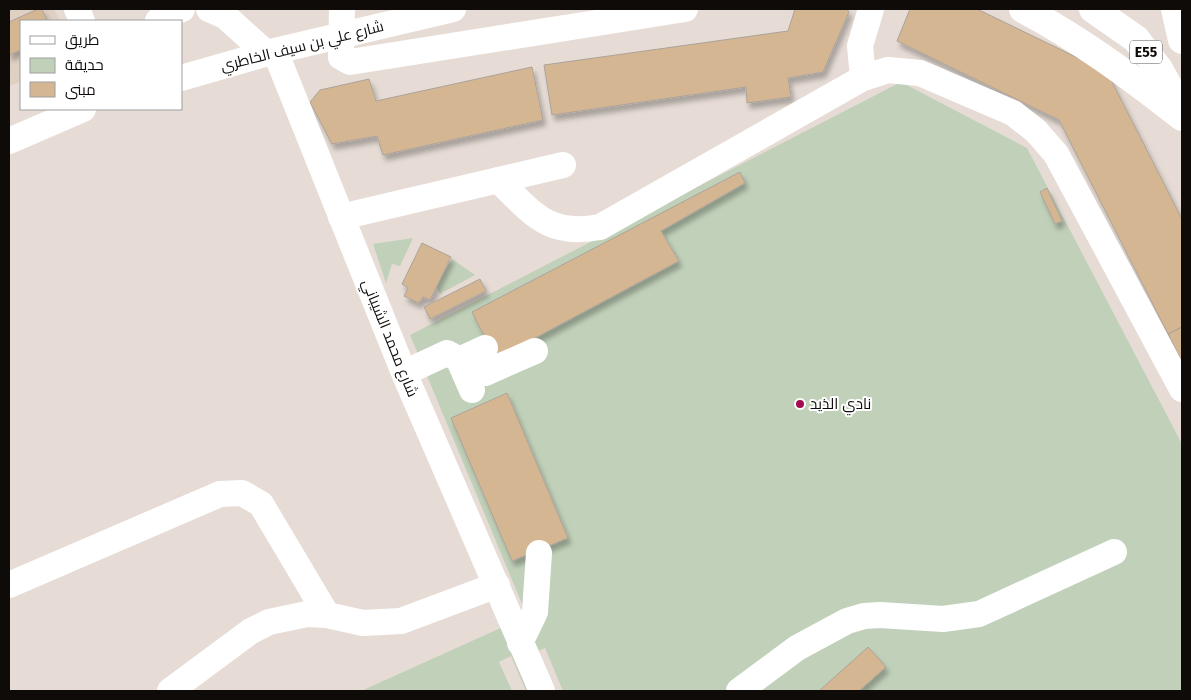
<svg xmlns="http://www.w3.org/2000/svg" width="1191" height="700" font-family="'Fira Sans',Cairo,sans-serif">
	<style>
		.built { fill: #dfd0c4 }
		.green { fill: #c1d1b9 }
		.building { fill: #d5b693; stroke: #aba39b; filter: url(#shadow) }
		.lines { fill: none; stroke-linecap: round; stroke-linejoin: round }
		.minor { stroke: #fff; stroke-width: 26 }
		.highway { stroke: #fff; stroke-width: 28 }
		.poi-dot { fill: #a20b4d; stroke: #fff; stroke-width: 2 }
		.labels { text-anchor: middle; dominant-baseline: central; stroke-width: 4; stroke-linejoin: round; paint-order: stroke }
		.shield { fill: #fff; stroke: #565453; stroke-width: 1 }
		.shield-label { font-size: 14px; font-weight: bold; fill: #0e0b09 }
		.street-label { font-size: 15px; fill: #0e0b09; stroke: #fff }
		.poi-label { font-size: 15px; fill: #0e0b09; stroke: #fff; text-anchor: start }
	</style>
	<defs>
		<filter id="shadow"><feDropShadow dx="3" dy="5.5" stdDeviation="2.5" flood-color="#0004"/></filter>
	</defs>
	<rect width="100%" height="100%" fill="#e6dcd5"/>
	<!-- built -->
	<path class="built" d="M9 9H54L60 21H21V82L9 86Z"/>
	<!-- green -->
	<path class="green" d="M901 82 1027 148 1182 444V691H563L545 648 531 654 547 691H526L511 656 499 662 512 691H361L527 616 410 335Z
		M413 238 400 266 392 264 386 283 373 244Z
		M452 259 475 275 440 294 436 286Z"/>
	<!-- building -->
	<path class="building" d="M38 9H42L47 21H21V50L9 55V22Z
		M795 9H847L849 12 823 72 788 78 791 97 747 103 746 87 552 115 544 65 788 31Z
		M910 9H977L1107 72 1182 219V327L1168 334 1059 120 897 41Z
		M532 67 543 120 383 155 377 136 332 144 310 102 320 90 369 79 376 101Z
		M740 172 745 183 661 231 679 261 496 359 472 312Z
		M1047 188 1062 221 1055 224 1040 192Z
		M422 243 451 257 430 300 423 297 419 303 404 296 408 288 402 284Z
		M480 279 486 291 430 319 424 307Z
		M1182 327V362L1168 334Z
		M507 393 568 538 512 561 451 418Z
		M868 647 886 667 859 691H819Z"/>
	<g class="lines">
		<!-- minor -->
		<path class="minor" d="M77 9 82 21
			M209 9 225 16 266 53
			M342 9 341 57 350 62 685 9
			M158 21 166 15 182 9
			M275 51 404 373 542 691
			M181 78 275 51 453 9
			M863 78 860 46 871 9
			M9 141 83 109
			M498 180C533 213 547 237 600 227L863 78 888 70 920 73 1013 113 1036 131 1056 154 1182 389
			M341 217 563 165
			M404 373 447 353 485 373 535 351
			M472 390 459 360 485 348
			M9 585 220 494 242 493 261 504 327 615
			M520 643 535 612 539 553
			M170 691 251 631 269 622 307 614 327 615 363 623 401 621 497 585
			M739 691 797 648 847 621 864 616 880 615 943 619 979 614 1114 552"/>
		<!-- highway -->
		<path class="highway" d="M1023 9C1080 39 1131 77 1182 117
			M1093 9 1136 39 1159 69 1182 111
			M1175 9 1182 40"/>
	</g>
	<!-- markers -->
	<circle class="poi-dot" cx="800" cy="404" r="5"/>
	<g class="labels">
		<!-- shield labels -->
		<rect class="shield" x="1130" y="40.5" width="32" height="23" rx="4"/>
		<g class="shield-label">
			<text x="1146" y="52">E55</text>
		</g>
		<!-- street labels -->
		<g class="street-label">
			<text transform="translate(302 46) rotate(-14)">شارع علي بن سيف الخاطري</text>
			<text transform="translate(390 338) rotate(68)">شارع محمد الشيباني</text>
		</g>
		<!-- poi labels -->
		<g class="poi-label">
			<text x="810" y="404">نادي الذيد</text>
		</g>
	</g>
	<!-- border -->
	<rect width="1191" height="700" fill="none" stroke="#0e0b09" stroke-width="20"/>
	<!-- legend -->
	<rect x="20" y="20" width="162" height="90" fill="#ffffff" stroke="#9f9d9d"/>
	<rect x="30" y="36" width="25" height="8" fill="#ffffff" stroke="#9f9d9d"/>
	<text x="65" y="45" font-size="15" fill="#0e0b09">طريق</text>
	<rect x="30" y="58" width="25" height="15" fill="#c1d1b9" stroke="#9f9d9d"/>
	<text x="65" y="70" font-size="15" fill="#0e0b09">حديقة</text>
	<rect x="30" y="82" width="25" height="15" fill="#d5b693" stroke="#9f9d9d"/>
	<text x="65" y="95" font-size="15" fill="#0e0b09">مبنى</text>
</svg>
